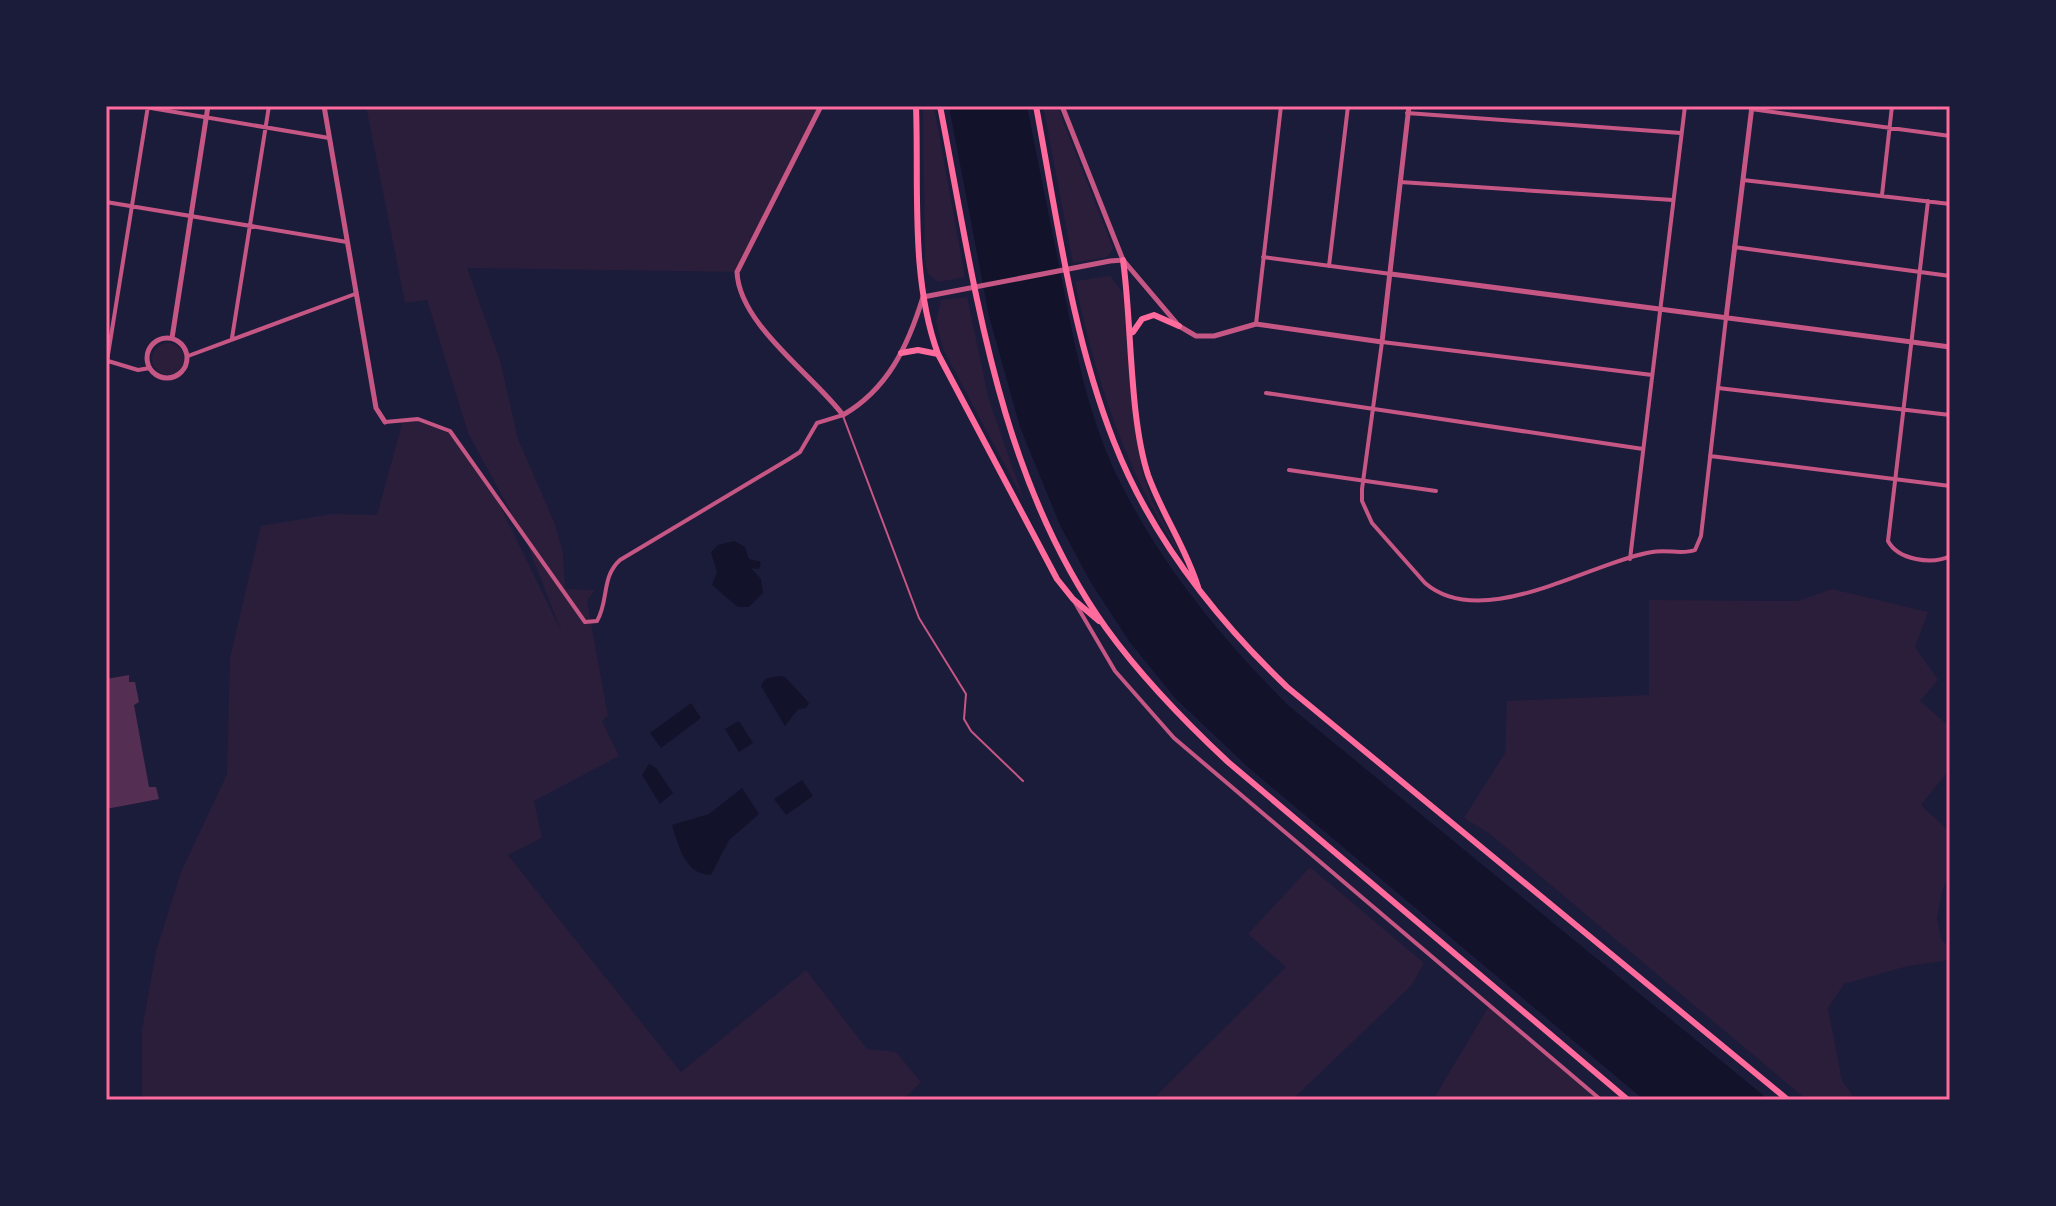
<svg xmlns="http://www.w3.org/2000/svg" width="2056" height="1206" font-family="'Roboto Condensed',sans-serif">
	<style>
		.green { fill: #2a1e3b }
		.water { fill: #12122b }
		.building { fill: #542f53 }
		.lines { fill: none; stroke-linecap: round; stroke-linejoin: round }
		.service { stroke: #c65784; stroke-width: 2 }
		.minor { stroke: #c65784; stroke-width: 4 }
		.tertiary { stroke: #c65784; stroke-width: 5 }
		.trunk { stroke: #ff6b9d; stroke-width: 6 }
		.neatline { fill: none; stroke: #ff6b9d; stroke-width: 3 }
	</style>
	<rect width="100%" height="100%" fill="#1b1b3a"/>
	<!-- green -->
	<path class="green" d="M366 106H823L741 272 467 268 500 360 518 439 555 524 563 553 565 589 595 590 587 601 608 716 602 721 619 756 534 801 542 838 508 855 681 1072 806 970 867 1049 896 1052 921 1082 903 1100H142V1030L156 951 181 872 227 774 230 658 261 526 332 514 377 515 403 420H418L450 432 488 481 562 633 524 536 468 433 427 300 405 303Z
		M923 106H934L965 277 938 282 928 274 925 261Z
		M1043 106H1057L1113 248 1108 257 1073 263Z
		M1110 276 1123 293 1141 466 1152 501 1186 564C1128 477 1096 383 1075 281Z
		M967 297 989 400 1025 503 943 349 936 322 941 300Z
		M152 359a16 16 0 1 1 32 0a16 16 0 1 1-32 0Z
		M1832 589 1928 612 1915 647 1938 680 1920 701 1950 727V769L1921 805 1950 832V874L1942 891 1937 919 1942 941 1950 946V960L1908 966 1844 984 1828 1008 1842 1080 1856 1100H1807L1490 834 1464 818 1505 753 1507 701 1649 695V600L1798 601Z
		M1310 867 1424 963 1412 985 1292 1100H1152L1286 967 1248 934Z
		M1489 1006 1601 1100H1433Z"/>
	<!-- water -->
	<path class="water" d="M949 106H1027C1039 168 1052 230 1064 291 1077 357 1090 423 1121 484 1164 569 1222 639 1289 706L1769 1100H1644L1249 768 1175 698 1129 641 1090 581 1060 525 1020 427 989 316Z
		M734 541 745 547 749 559 761 562 759 569 751 568 761 579 763 593 749 607H738L712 585 717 572 711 552 718 545Z
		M779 676 785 677 809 703 806 708 798 709 785 726 761 686 765 679Z
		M691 703 701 718 661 748 650 733Z
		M739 721 753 743 739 752 725 729Z
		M649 764 656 768 673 793 660 804 642 775Z
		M802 780 813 796 786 815 774 799Z
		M742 788 759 814 729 840 711 875C684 874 679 846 672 825L709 814Z"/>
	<!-- building -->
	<path class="building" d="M129 675V682H135L139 702 134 705 149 787H156L159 799 106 809V679Z"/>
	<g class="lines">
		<!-- service -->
		<path class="service" d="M843 416 919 618 966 694 964 719 971 731 1023 781"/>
		<!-- minor -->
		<path class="minor" d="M139 106 329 138
			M1751 109 1950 136
			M1407 113 1681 133
			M1743 180 1950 204
			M1400 182 1673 200
			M1882 195 1892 106
			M1928 201 1888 541C1898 560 1932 565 1950 556
			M106 202 347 242
			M1734 247 1950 276
			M1263 257 1391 274
			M1329 266 1348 106
			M1256 324 1281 106
			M232 338 269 106
			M188 356 355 294
			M107 361 148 106
			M108 361 138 370 150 368
			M1652 375 1382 342 1362 489V501L1372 523 1425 583C1483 633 1590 562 1652 552 1667 549 1682 555 1695 550L1701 536 1726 318
			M1718 388 1950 415
			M1266 393 1643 449
			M385 422 418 419 450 431 585 622 597 621C609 601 601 577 620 560L789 459 800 452 817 423 843 415
			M1710 456 1950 486
			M1289 470 1436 491
			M1630 559 1685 106
			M1074 601 1115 671 1174 738 1601 1100"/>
		<!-- tertiary -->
		<path class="tertiary" d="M324 106 376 408 385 422
			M821 106 737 272C739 324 812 374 843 415 888 389 908 346 923 297L1110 261 1123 260 1179 326 1196 336H1214L1256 324 1382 342 1409 106
			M1062 106 1123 260
			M1391 274 1950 347
			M1726 318 1752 106
			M147 358a20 20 0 1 1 40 0a20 20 0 1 1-40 0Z
			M172 338 208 106"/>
		<!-- trunk -->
		<path class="trunk" d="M916 106C919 187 910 277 938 354L1057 579 1073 599 1099 621
			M940 106C975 285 997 475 1106 628 1142 678 1183 720 1228 762L1628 1100
			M1036 106C1057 218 1072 335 1114 442 1151 537 1214 617 1287 687L1788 1100
			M1123 260C1132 324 1129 416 1148 475 1162 514 1186 548 1198 587
			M1133 332 1142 319 1154 315 1179 326
			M901 353 918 350 938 354"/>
	</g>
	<!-- border -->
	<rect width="2056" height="1206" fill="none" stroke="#1b1b3a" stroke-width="216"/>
	<rect x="108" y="108" width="1840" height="990" class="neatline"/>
</svg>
